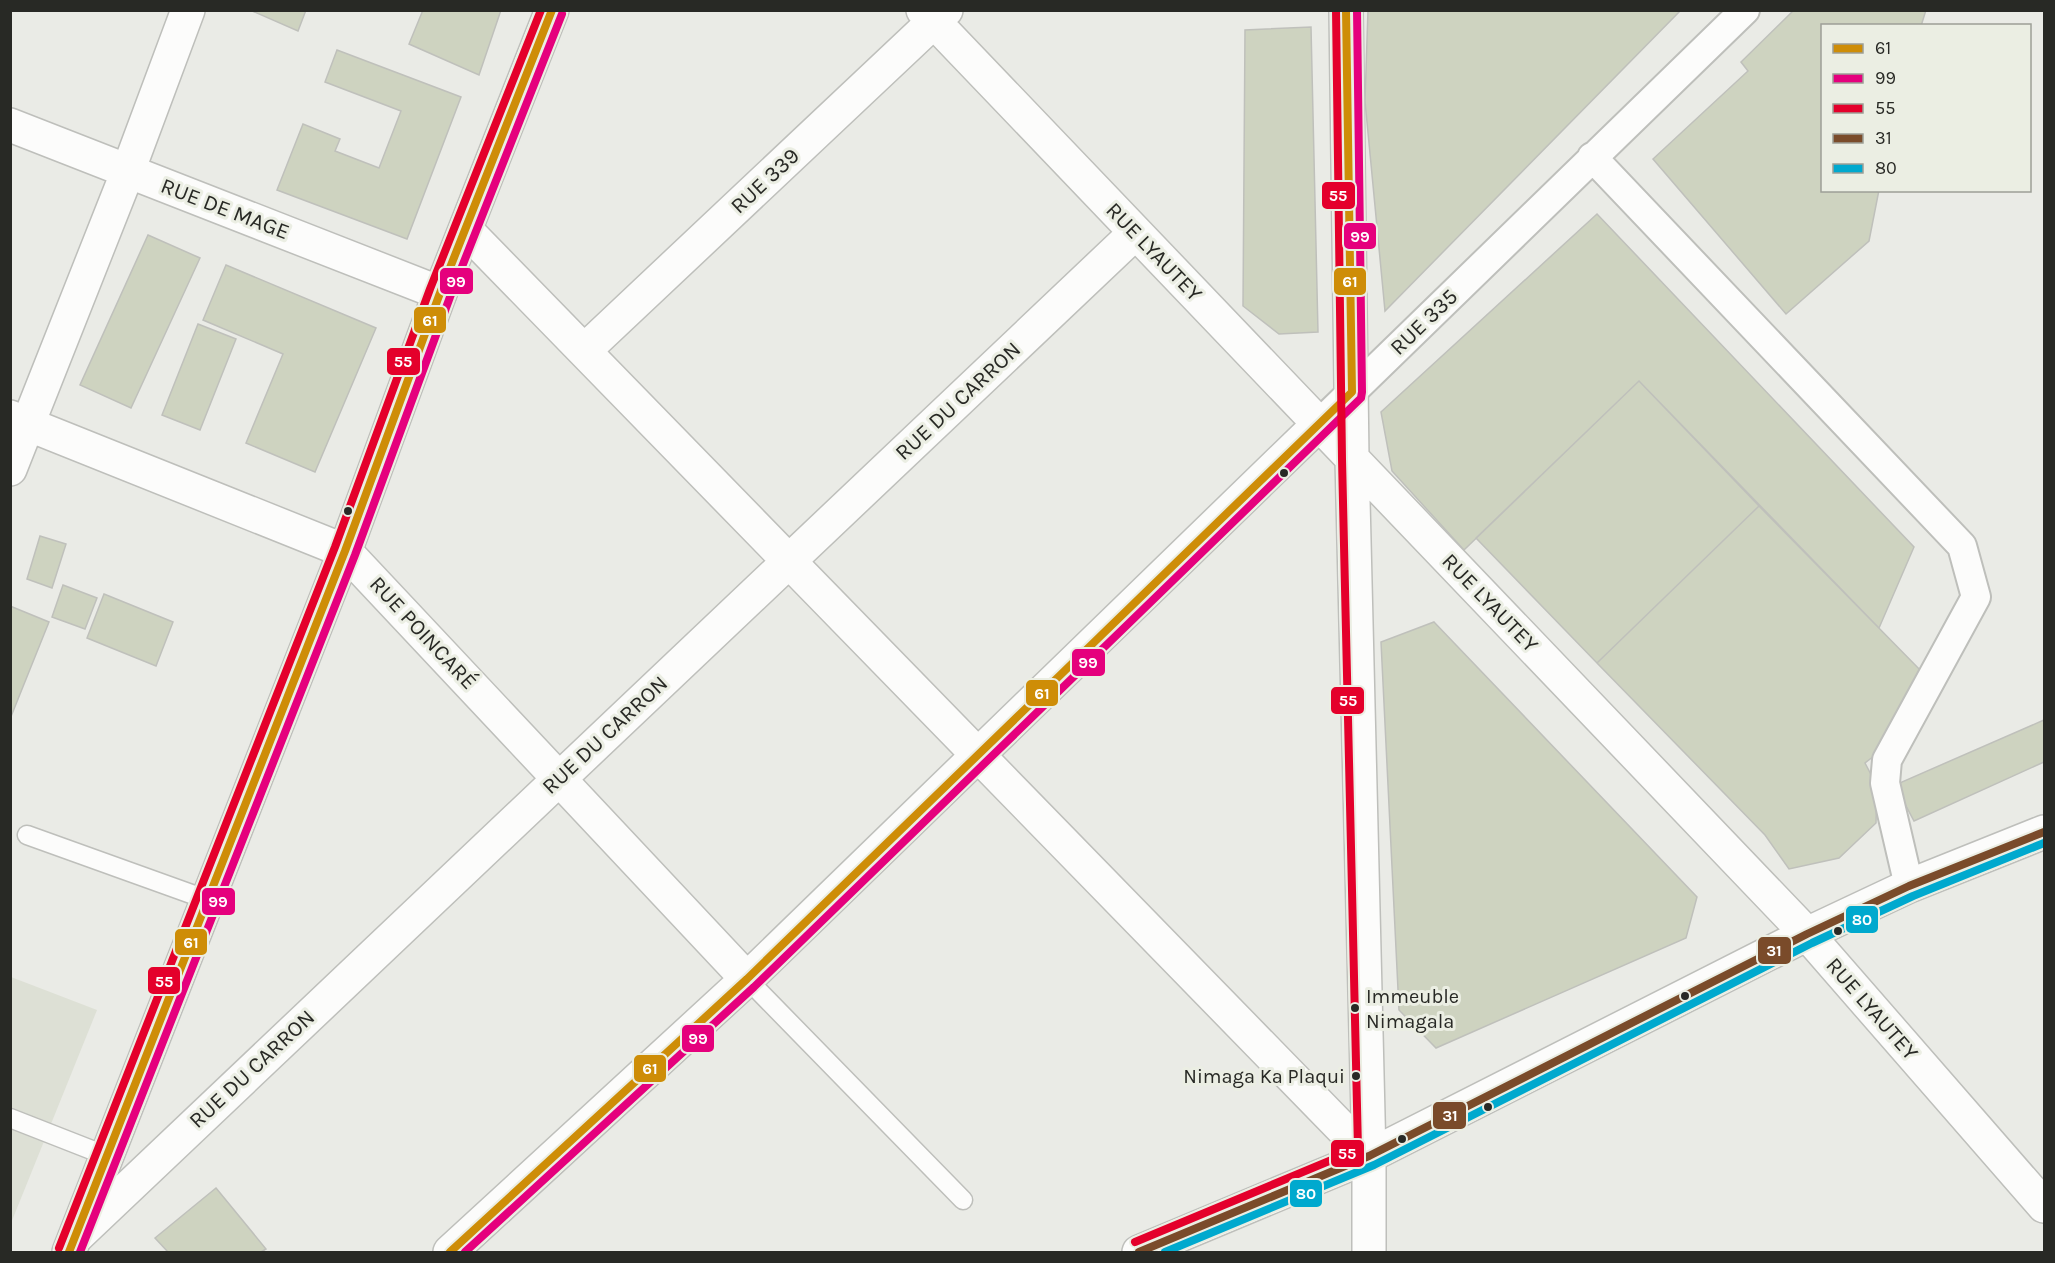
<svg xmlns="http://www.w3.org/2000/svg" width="2055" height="1263" font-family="Karla,sans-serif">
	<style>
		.built { fill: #dde0d5 }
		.building { fill: #ced3c0; stroke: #bfc0bb; stroke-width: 1.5 }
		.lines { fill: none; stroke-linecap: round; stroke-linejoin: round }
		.service-casing { stroke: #bebfbb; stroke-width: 21 }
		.pedestrian-casing { stroke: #bebfbb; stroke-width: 32 }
		.minor-casing { stroke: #bebfbb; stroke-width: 36 }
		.primary-casing { stroke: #bebfbb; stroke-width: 36 }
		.service { stroke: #fcfcfb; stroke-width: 18 }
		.pedestrian { stroke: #fcfcfb; stroke-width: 28 }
		.minor { stroke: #fcfcfb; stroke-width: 33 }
		.primary { stroke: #fcfcfb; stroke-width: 33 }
		.bus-1-casing { stroke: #ebeee3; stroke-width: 12 }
		.bus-2-casing { stroke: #ebeee3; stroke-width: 12 }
		.bus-3-casing { stroke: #ebeee3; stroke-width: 12 }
		.bus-4-casing { stroke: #ebeee3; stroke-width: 12 }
		.bus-5-casing { stroke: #ebeee3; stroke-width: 12 }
		.bus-1 { stroke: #ce8d07; stroke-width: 8 }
		.bus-2 { stroke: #e5007d; stroke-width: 8 }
		.bus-3 { stroke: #e4002b; stroke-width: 8 }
		.bus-4 { stroke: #7a4b2a; stroke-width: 8 }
		.bus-5 { stroke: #00a9ce; stroke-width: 8 }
		.bus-dot { fill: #282925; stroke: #ebeee3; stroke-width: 2 }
		.labels { text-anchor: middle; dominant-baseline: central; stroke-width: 6; stroke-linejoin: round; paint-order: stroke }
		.bus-label { font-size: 20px; fill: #282925; stroke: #ebeee3; text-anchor: start }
		.street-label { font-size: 22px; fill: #282925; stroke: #ebeee3 }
		.line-badge { stroke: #ebeee3; stroke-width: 2 }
		.badge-label { font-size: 16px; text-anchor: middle; font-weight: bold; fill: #fff }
	</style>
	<rect width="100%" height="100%" fill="#eaebe6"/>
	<!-- built -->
	<path class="built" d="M11 977 97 1010 11 1223Z"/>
	<!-- building -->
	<path class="building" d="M250 10H306L298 31Z
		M423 10H501L479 75 409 44Z
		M1368 10H1681L1385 311 1365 101Z
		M1794 10H1926L1921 26H1822V190H1879L1869 241 1786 314 1653 159 1748 71 1741 62Z
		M1311 27 1318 332 1279 334 1243 306 1245 30Z
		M337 50 461 97 407 239 277 190 303 124 340 139 335 151 379 168 401 111 325 82Z
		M1597 214 1914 547 1879 628 1639 381 1464 550 1392 471 1381 412Z
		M148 235 200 258 131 408 80 385Z
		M226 265 376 328 315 472 246 443 283 354 203 320Z
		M198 324 236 339 200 430 162 415Z
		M1639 381 1759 506 1597 663 1476 538Z
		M1759 506 1929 679 1883 749 1865 763 1877 786 1876 823 1839 858 1789 869 1765 835 1597 663Z
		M40 536 66 544 52 588 27 579Z
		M63 585 97 598 85 629 52 617Z
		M104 594 173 622 156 666 87 638Z
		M10 606 49 622 10 719Z
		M1434 622 1697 897 1686 938 1436 1048 1399 1010 1381 642Z
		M2044 720V762L1914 821 1895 785Z
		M216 1188 266 1249 261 1252H168L155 1238Z"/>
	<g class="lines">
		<!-- service casing -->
		<g class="service-casing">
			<path id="service" d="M27 835 208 900
				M747 979 963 1200
				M10 1118 107 1156"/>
		</g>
		<!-- pedestrian casing -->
		<g class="pedestrian-casing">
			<path id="pedestrian" d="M1592 157 1962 546 1976 597 1887 760 1885 783 1909 886
				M1319 424 1745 10"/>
		</g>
		<!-- minor casing -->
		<g class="minor-casing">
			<path id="minor" d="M923 10 1807 934 2044 1206
				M1346 10 1352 459 1369 1156V1252
				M10 125 440 293
				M466 230 1369 1156
				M584 351 946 10
				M10 417 345 551 747 979
				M10 469 128 171 188 10
				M75 1238 1135 233
				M450 1252 747 979 1319 424"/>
		</g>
		<!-- primary casing -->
		<g class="primary-casing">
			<path id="primary" d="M69 1252 345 551 440 293 552 10
				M1139 1252 1369 1156 1807 934 1909 886 2044 832"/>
		</g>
		<!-- service -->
		<use href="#service" class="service"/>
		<!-- pedestrian -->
		<use href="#pedestrian" class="pedestrian"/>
		<!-- minor -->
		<use href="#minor" class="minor"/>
		<!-- primary -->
		<use href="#primary" class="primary"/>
		<!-- bus-1 casing -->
		<g class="bus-1-casing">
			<path id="bus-1" d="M69 1252 345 551 440 293 552 10
				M450 1252 747 979 1352 392 1346 10"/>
		</g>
		<!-- bus-2 casing -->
		<g class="bus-2-casing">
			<path id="bus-2" d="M80 1252 355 555 450 297 562 14
				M465 1252 754 987 1361 398 1362 392 1357 10"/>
		</g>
		<!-- bus-3 casing -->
		<g class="bus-3-casing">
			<path id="bus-3" d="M1135 1242 1358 1149 1342 459 1336 10
				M59 1248 335 547 430 289 541 10"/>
		</g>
		<!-- bus-4 casing -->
		<g class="bus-4-casing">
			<path id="bus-4" d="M1139 1252 1369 1156 1807 934 1909 886 2044 832"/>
		</g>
		<!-- bus-5 casing -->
		<g class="bus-5-casing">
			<path id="bus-5" d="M1165 1252 1374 1165 1812 943 1913 896 2044 843"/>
		</g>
		<!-- bus-1 -->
		<use href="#bus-1" class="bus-1"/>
		<!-- bus-2 -->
		<use href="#bus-2" class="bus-2"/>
		<!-- bus-3 -->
		<use href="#bus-3" class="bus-3"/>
		<!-- bus-4 -->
		<use href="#bus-4" class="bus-4"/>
		<!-- bus-5 -->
		<use href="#bus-5" class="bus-5"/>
	</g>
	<!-- markers -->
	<g class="bus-dot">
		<circle cx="1284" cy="473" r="5"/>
		<circle cx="348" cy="511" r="5"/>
		<circle cx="1838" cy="931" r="5"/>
		<circle cx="1685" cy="996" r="5"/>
		<circle cx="1355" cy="1008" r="5"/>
		<circle cx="1356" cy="1076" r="5"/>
		<circle cx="1488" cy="1107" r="5"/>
		<circle cx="1402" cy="1139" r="5"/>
	</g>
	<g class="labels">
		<!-- bus labels -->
		<g class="bus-label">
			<text x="1366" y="996">Immeuble<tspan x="1366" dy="25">Nimagala</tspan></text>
			<text x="1345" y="1076" text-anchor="end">Nimaga Ka Plaqui</text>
		</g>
		<!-- street labels -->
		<g class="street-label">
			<text transform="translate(765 181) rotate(-43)">RUE 339</text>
			<text transform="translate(225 209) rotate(21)">RUE DE MAGE</text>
			<text transform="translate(1154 252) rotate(46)">RUE LYAUTEY</text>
			<text transform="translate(1424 322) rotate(-44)">RUE 335</text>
			<text transform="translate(958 401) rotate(-43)">RUE DU CARRON</text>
			<text transform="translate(1490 603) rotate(46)">RUE LYAUTEY</text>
			<text transform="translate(423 633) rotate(47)">RUE POINCARÉ</text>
			<text transform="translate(605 735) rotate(-43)">RUE DU CARRON</text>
			<text transform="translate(1872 1009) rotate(49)">RUE LYAUTEY</text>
			<text transform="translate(252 1069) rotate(-43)">RUE DU CARRON</text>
		</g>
	</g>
	<g class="line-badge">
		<rect x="1321" y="181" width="35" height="29" rx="6" fill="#e4002b"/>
		<rect x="1343" y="222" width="34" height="28" rx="6" fill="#e5007d"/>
		<rect x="439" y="267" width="35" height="28" rx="6" fill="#e5007d"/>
		<rect x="1333" y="267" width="34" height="29" rx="6" fill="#ce8d07"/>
		<rect x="413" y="306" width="34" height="28" rx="6" fill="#ce8d07"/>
		<rect x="386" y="347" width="35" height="29" rx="6" fill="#e4002b"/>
		<rect x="1071" y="648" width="35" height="29" rx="6" fill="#e5007d"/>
		<rect x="1025" y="679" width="34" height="28" rx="6" fill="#ce8d07"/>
		<rect x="1330" y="686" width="35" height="29" rx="6" fill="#e4002b"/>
		<rect x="201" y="887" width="35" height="29" rx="6" fill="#e5007d"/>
		<rect x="1845" y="905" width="34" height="29" rx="6" fill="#00a9ce"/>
		<rect x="174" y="928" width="34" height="28" rx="6" fill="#ce8d07"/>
		<rect x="1757" y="936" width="35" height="29" rx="6" fill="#7a4b2a"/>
		<rect x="147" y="966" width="34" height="29" rx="6" fill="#e4002b"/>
		<rect x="681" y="1024" width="34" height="29" rx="6" fill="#e5007d"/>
		<rect x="633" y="1054" width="34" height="29" rx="6" fill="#ce8d07"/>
		<rect x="1432" y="1101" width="35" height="29" rx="6" fill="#7a4b2a"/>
		<rect x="1330" y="1139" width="35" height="29" rx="6" fill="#e4002b"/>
		<rect x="1289" y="1179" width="34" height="29" rx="6" fill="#00a9ce"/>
	</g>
	<g class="badge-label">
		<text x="1338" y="201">55</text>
		<text x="1360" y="242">99</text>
		<text x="456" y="287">99</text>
		<text x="1350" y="287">61</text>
		<text x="430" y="326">61</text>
		<text x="403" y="367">55</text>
		<text x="1088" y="668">99</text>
		<text x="1042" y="699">61</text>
		<text x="1348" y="706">55</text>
		<text x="218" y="907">99</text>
		<text x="1862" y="925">80</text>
		<text x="191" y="948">61</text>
		<text x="1774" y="956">31</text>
		<text x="164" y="987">55</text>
		<text x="698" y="1044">99</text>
		<text x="650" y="1074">61</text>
		<text x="1450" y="1121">31</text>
		<text x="1347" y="1159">55</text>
		<text x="1306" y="1199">80</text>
	</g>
	<!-- border -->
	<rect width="2055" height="1263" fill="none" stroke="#282925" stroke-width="24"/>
	<!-- legend -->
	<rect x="1821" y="24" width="210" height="168" fill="#ebeee3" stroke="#9d9f97" stroke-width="1.5"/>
	<rect x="1833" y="44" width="30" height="9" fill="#ce8d07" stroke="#9d9f97" stroke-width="1.5"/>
	<text x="1875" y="54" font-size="18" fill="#282925">61</text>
	<rect x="1833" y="74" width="30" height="9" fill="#e5007d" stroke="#9d9f97" stroke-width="1.5"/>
	<text x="1875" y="84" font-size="18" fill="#282925">99</text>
	<rect x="1833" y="104" width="30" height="9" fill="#e4002b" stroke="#9d9f97" stroke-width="1.5"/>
	<text x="1875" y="114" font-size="18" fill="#282925">55</text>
	<rect x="1833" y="134" width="30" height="9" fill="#7a4b2a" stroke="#9d9f97" stroke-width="1.5"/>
	<text x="1875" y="144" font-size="18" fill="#282925">31</text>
	<rect x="1833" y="164" width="30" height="9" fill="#00a9ce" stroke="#9d9f97" stroke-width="1.5"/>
	<text x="1875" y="174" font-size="18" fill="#282925">80</text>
</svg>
